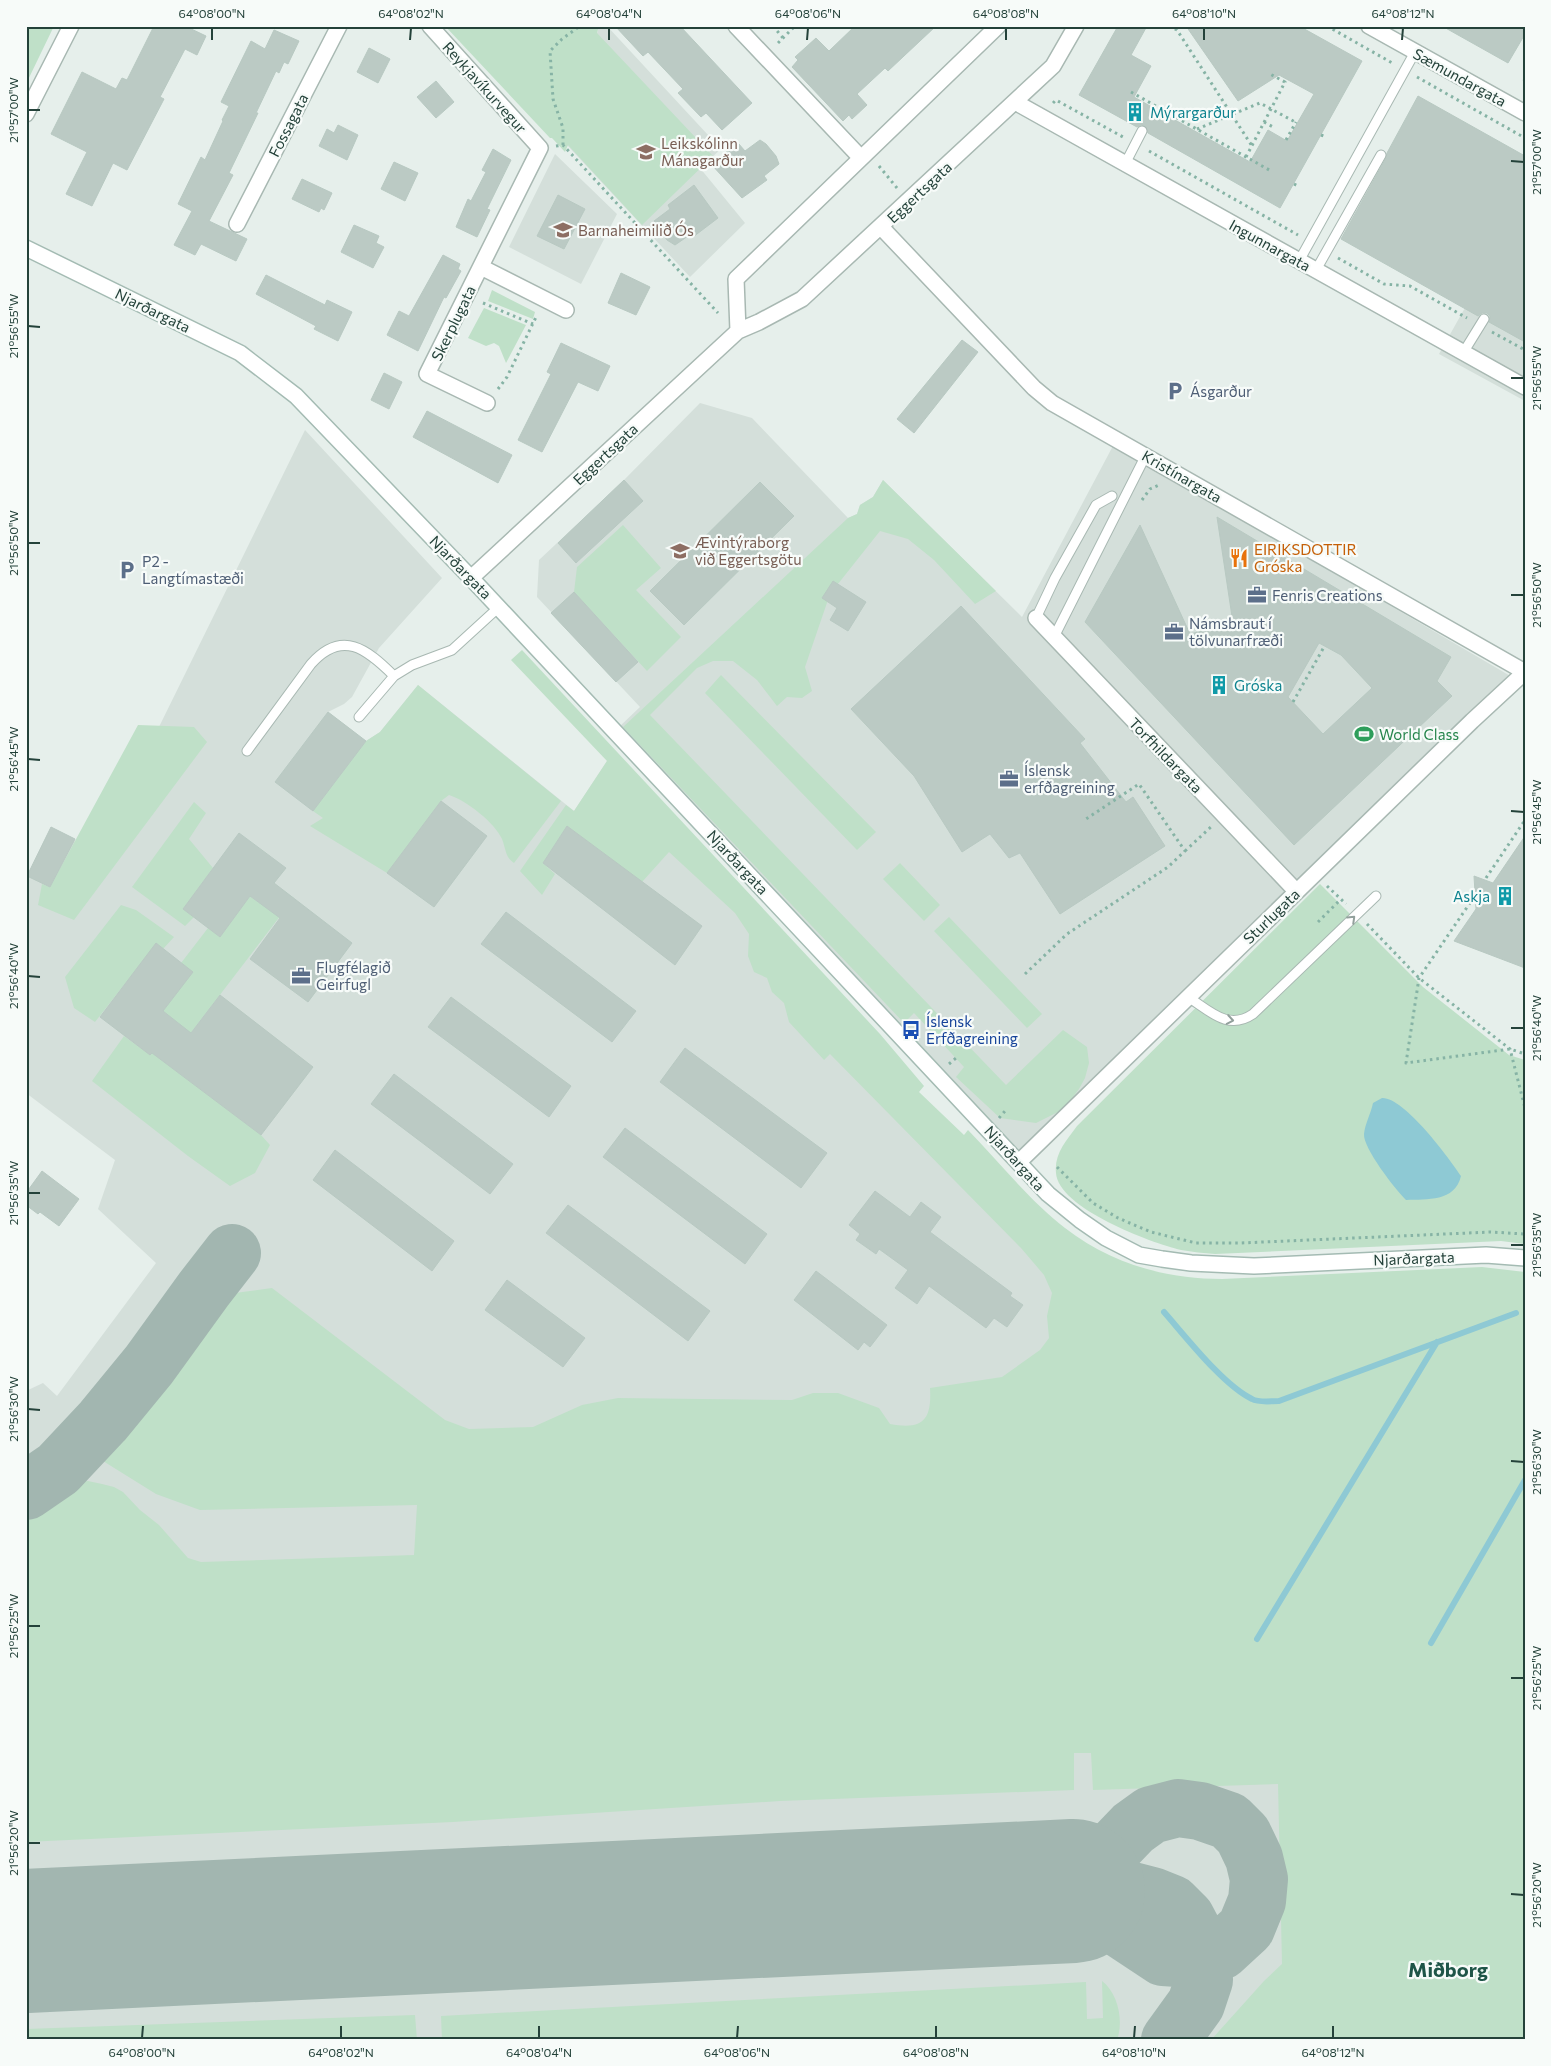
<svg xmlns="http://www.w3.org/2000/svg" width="1551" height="2066" font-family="Commissioner,sans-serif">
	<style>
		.built { fill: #d4dfda }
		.green { fill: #bfe0c8 }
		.water { fill: #8ec9d4 }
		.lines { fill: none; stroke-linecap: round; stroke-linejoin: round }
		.stream { stroke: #8ec9d4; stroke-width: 6 }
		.taxiway { stroke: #a2b6b0; stroke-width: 58 }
		.runway { stroke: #a2b6b0; stroke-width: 144 }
		.building { fill: #bbcac4; stroke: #b8c9c2; fill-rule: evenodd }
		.service-casing { stroke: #a8b8b2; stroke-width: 11 }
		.minor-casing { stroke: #a8b8b2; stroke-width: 18 }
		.secondary-casing { stroke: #a4bbb3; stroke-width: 18 }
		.path { stroke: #86b3a5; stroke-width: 3; stroke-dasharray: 2.5 4; stroke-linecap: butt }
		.service { stroke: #fff; stroke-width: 9 }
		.minor { stroke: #fff; stroke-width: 15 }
		.secondary { stroke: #fff; stroke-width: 15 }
		.oneway { stroke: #92a09c }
		.ticks { fill: none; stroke: #24423a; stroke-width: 2 }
		.labels { text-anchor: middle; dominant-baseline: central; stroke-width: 4.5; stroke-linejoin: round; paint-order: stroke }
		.street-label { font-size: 15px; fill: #24423a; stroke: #f7fbf9 }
		.culture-label { font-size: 15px; fill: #0d838f; stroke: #f7fbf9; text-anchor: start }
		.education-label { font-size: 15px; fill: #785e54; stroke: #f7fbf9; text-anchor: start }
		.service-label { font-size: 15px; fill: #4e5e75; stroke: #f7fbf9; text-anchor: start }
		.food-label { font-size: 15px; fill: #c56008; stroke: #f7fbf9; text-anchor: start }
		.leisure-label { font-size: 15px; fill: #27864d; stroke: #f7fbf9; text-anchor: start }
		.transit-label { font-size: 15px; fill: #164399; stroke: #f7fbf9; text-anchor: start }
		.district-label { font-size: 20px; font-weight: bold; fill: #1f5548; stroke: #f7fbf9 }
		.neatline { fill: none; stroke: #24423a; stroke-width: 2 }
		.ticks-label { font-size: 12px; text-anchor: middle; fill: #24423a }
	</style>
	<rect width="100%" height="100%" fill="#e6efeb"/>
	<!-- built -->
	<path class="built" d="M599 26H607L721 149 700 168 745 223 690 277 567 145Z
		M555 154 617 214 581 284 509 247Z
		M1525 201V401L1439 354Z
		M700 403 752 418 848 518 857 514 860 505 873 497 883 480 1022 617 1114 444 1512 677 1018 1153 619 727 640 707 537 597 539 560 624 480Z
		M305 430 442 578 379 648 352 697 344 704 328 712 366 741 380 732 418 685 574 811 607 761 1004 1187 1525 2040H26V1391L43 1383 57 1396 156 1263 98 1209 115 1160 26 1093 27 876 51 827 75 839 74 841 97 853Z"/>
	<!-- green -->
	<path class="green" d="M26 26H54L26 84Z
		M445 26H599L597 33 713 156 642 225 568 145 565 152 552 138H550Z
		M492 290 535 312 533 319 488 301Z
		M484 308 526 325 506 363 499 346 494 343 486 346 468 338Z
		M883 480 996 591 975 604 934 560 908 539 880 531 830 594 805 667 812 691 802 698 787 697 777 706 757 680 733 661H713L697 668 650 715 1006 1085 1063 1030 1087 1047 1089 1063 1085 1078 1079 1089 1064 1109 1036 1123 1000 1118 956 1077 964 1067 914 1013 904 1023 623 727 848 518 857 514 860 505 873 497Z
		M623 525 661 568 636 590 681 637 647 671 574 592 577 567Z
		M522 650 880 1034 924 1086 919 1092 964 1135 968 1130C999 1162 1031 1202 1065 1228 1110 1263 1165 1279 1222 1279L1482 1267 1525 1272V2040H1211L1264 1981 1282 1964 1278 1784 1093 1790 1091 1753H1074V1790L780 1801 453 1822 26 1842V1516L74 1483 88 1481 102 1484 114 1487 123 1492 140 1510 159 1525 188 1558 201 1562 414 1555 417 1505 200 1510 156 1494 103 1461 118 1443 227 1294 272 1288 445 1420 469 1429 533 1427 582 1405 618 1398 792 1400 813 1393H838L879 1408 890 1424C922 1430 932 1421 930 1388L1002 1377 1040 1350 1049 1338 1047 1316 1052 1293 1044 1275 1021 1248 830 1054 824 1060 789 1022 784 1003 772 992 767 978 754 972 748 956 749 934 735 913 669 852 642 882 567 826 543 863 555 874 542 895 520 871 566 805 574 811 607 761 511 660Z
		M721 675 876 832 857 850 705 693Z
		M418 685 561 801 514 863C505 857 506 849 502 839 495 823 466 800 449 795L441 801 387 873 310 826 323 818 313 811 366 741 380 732Z
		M138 725 194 727 207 742 74 920 38 905 42 884 50 887Z
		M194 802 206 813 189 839 213 868 183 909 194 917 185 926 132 887Z
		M900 863 940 905 924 921 883 879Z
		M274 884 294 898 167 1064 261 1135 270 1145 255 1173 230 1186 188 1156 92 1081 124 1036 150 1055 176 1022 163 1011 192 972 181 963 208 928 220 937 250 896 259 903Z
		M1320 884 1423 987 1509 1055 1525 1060V1244L1501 1241 1215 1254C1204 1253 1192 1252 1181 1250 1151 1243 1058 1208 1056 1173 1054 1154 1066 1141 1077 1126Z
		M121 905 136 910 174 937 163 949 156 944 95 1022 74 1008 65 977Z
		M949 917 1042 1014 1027 1028 934 931Z
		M1102 1981C1118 1993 1124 2021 1117 2040H442L441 2016 1086 1982 1087 2019 1103 2018Z
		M415 2015 417 2040H26V2029Z"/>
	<!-- water -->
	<path class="water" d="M1382 1098C1404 1097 1449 1158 1461 1176 1455 1202 1427 1199 1406 1200 1395 1189 1363 1148 1364 1134 1365 1124 1371 1113 1373 1103Z"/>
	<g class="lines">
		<!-- stream -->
		<path class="stream" d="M1164 1312C1186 1337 1223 1385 1252 1399 1259 1403 1271 1401 1279 1401L1516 1313
			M1257 1639 1437 1342
			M1431 1643 1525 1480"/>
		<!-- taxiway -->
		<path class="taxiway" d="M26 1491 58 1469 103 1421 149 1365 204 1289 232 1253
			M1073 1891 1129 1890 1152 1896 1172 1904 1186 1918 1203 1950 1204 1980 1196 2004 1170 2040
			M1009 1894 1016 1895 1051 1898 1095 1912 1163 1957 1194 1959 1221 1951 1246 1928 1257 1901 1259 1879 1254 1858 1243 1835 1229 1821 1200 1811 1178 1808 1151 1815 1133 1828 1109 1853 1085 1868 1049 1885 1016 1895"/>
		<!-- runway -->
		<path class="runway" d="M26 1941 1073 1891"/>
	</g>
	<!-- building -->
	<path class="building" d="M154 26H185L206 36 197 55 185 49 160 97 164 99 127 170 113 163 92 206 66 194 87 152 51 134 82 72 116 89 122 78 127 80Z
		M615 26H680L752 103 722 130 706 113 701 117 678 93 683 89 648 52 643 56Z
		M855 26H936L888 71 885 68 857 94 867 105 852 119 849 115 843 121 792 67 798 60 795 57 816 38 829 51Z
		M1118 26H1147L1131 55 1151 66 1134 97 1250 162 1268 130 1287 141 1314 94 1279 75 1238 101 1186 26H1299L1362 61 1280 208 1148 133 1145 126 1141 125 1137 127 1079 95Z
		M1442 26H1525V34L1508 63Z
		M274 30 299 41 288 64 284 62 279 73 276 71 256 113H258L229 173 233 175 209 221 247 239 236 261 201 244 195 255 174 245 192 211 178 204 201 157 205 160 223 121 222 120 229 106 221 102 251 41 265 49Z
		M369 48 390 59 378 83 357 72Z
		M436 81 454 102 436 118 417 97Z
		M1418 96 1525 156V342L1489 322 1490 316 1487 313H1482L1478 316 1341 239 1386 158 1387 153Z
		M338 125 358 135 347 160 319 146 327 129 334 133Z
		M760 140 766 144 776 156 779 164 764 176 767 180 742 198 711 164 738 143 745 151Z
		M493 149 511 160 487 209 490 210 477 237 456 227 468 199 471 201 486 172 482 170Z
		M394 162 418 173 405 201 381 189Z
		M302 179 332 193 324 210 321 208 319 212 292 199Z
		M694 185 718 218 693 237 691 234 675 245 667 240 654 221 670 209 668 205Z
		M558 195 585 209 564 249 537 236Z
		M354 225 379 236 376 243 384 247 373 268 341 252Z
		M443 255 460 264 458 269 461 271 446 298 444 297 418 351 387 335 399 311 409 316Z
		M621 273 650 287 636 315 608 303Z
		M266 275 325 305 327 300 352 312 338 341 314 329 316 326 256 294Z
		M962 340 978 352 914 433 897 419Z
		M561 343 610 366 598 391 578 382 542 452 518 440 551 374 547 372Z
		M384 373 402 382 389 409 371 400Z
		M427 411 512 455 498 483 413 437Z
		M624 480 643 501 576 563 558 543Z
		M760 482 794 516 684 625 650 591Z
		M1217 517 1451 657 1437 681 1452 696 1294 845 1085 622 1140 525 1190 634 1233 623ZM1319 643 1341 655 1372 688 1323 734 1288 697Z
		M833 581 866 602 848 631 830 620 837 608 822 598Z
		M574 592 638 662 616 682 551 613Z
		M961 606 1085 739 1080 743 1126 802 1133 797 1165 846 1060 914 1020 853 1009 858 990 834 962 852 914 776 851 709Z
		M328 712 366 741 313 811 275 782Z
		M441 801 487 836 434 907 387 873Z
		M567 826 702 926 675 965 543 863Z
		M51 827 75 839 50 887 27 876Z
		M239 833 286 868 274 883 352 943 308 1002 250 959 280 918 250 896 220 937 183 909Z
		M1525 836V968L1454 941 1476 909 1474 876 1493 883Z
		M506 912 636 1011 612 1042 481 944Z
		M156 943 193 972 163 1011 191 1033 220 995 313 1067 261 1135 152 1053 150 1055 100 1017Z
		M451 997 571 1086 549 1117 428 1027Z
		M685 1048 827 1153 801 1188 660 1082Z
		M394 1074 513 1164 490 1194 371 1104Z
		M625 1128 767 1234 745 1264 603 1157Z
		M335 1150 454 1241 432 1271 313 1180Z
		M42 1171 79 1199 59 1226 40 1212 38 1214 26 1205V1193Z
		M875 1191 910 1217 921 1202 941 1217 930 1232 1012 1293 1010 1296 1023 1305 1007 1327 994 1318 986 1328 929 1286 917 1304 895 1288 908 1270 879 1249 876 1254 856 1240 860 1234 849 1225Z
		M568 1205 710 1311 688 1341 546 1233Z
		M816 1271 887 1325 870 1347 864 1342 858 1350 794 1300Z
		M507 1280 585 1338 563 1367 485 1310Z"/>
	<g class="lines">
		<!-- service casing -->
		<g class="service-casing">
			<path id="service" d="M1125 164 1142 131
				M1299 261 1415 52
				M1316 270 1381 155
				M1463 353 1484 319
				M1036 618 1055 578 1096 505 1112 496
				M1054 637 1146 455
				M359 717 394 676 412 665 452 650 499 607
				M247 751 311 664C342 629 367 649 394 676
				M1188 997C1210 1011 1228 1031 1253 1014L1376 896"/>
		</g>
		<!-- minor casing -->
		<g class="minor-casing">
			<path id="minor" d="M430 26 540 148 427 374 487 403
				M736 26 861 158
				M1369 26 1525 113
				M1015 102 1525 387
				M26 114 71 26
				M237 224 339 26
				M881 227 1034 388 1052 403 1525 672 1472 721 1019 1162
				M481 267 566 310
				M738 331 736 279 998 26
				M471 578 738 331 759 322 802 299 1053 66 1076 26
				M1036 618 1296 891"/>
		</g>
		<!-- secondary casing -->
		<g class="secondary-casing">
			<path id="secondary" d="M26 248 240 353 296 396 471 578 1048 1194 1080 1220 1106 1238 1139 1255 1162 1259 1191 1263 1254 1266 1486 1255 1525 1258"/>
		</g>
		<!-- path -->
		<path class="path" d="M773 26 783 38
			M1169 26 1177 30 1252 146
			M1327 26 1394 64
			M778 43 795 26
			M1417 77 1525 138
			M1524 81 1525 79
			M1131 92 1271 171
			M1053 103 1056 100 1123 137
			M1264 122 1275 128
			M1197 129 1260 103 1297 123
			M1321 135 1326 137
			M1286 140 1296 122
			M563 145V128L553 99 550 51 562 39 580 26
			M556 146 563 145 718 313
			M1149 151 1298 235
			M1246 157 1285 82 1270 74
			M879 166 897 188
			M1294 184 1298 186
			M1338 258 1384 284 1410 286 1467 318
			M483 303 533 324
			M1492 332 1525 350
			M498 389 507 377 537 315
			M1142 500 1150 489 1159 485
			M1293 702 1324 647
			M1185 851 1212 826
			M1486 878 1525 820
			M1327 886 1346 904
			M1474 897 1419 978 1406 1063 1510 1049 1525 1054
			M1318 922 1341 899
			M1367 924 1419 978 1510 1049 1525 1108
			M1025 974 1067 934 1168 867 1185 851 1139 784 1083 821
			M949 1064 956 1058
			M999 1118 1005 1111
			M1057 1167 1093 1203 1118 1218 1151 1232 1196 1243H1241L1491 1232 1525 1234"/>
		<!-- service -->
		<use href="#service" class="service"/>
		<!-- minor -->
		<use href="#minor" class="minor"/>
		<!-- secondary -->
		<use href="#secondary" class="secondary"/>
	</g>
	<!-- one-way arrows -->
	<defs><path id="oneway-chevron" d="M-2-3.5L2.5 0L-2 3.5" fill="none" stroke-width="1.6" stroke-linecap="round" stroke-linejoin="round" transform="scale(1.25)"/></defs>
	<g class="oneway">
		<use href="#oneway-chevron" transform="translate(1352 919) rotate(-44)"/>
		<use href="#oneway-chevron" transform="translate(1230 1020) rotate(10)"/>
	</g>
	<!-- ticks -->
	<path class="ticks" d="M212 40V28M410 40 411 28M609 40V28M807 40 808 28M1006 40V28M1204 40V28M1402 40 1403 28M28 110H40M1511 161 1524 162M28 326 40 327M1511 378H1524M28 543H40M1511 595H1524M28 759 40 760M1511 811 1524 812M28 976 40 977M1511 1028H1524M28 1193H40M1511 1245H1524M28 1409 40 1410M1511 1461 1524 1462M28 1626H40M1511 1678H1524M28 1843H40M1511 1894 1524 1895M142 2038 143 2026M341 2038V2026M539 2038V2026M737 2038 738 2026M936 2038V2026M1134 2038 1135 2026M1333 2038V2026"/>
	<!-- icons -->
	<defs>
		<g id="building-bare" transform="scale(1.5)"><path d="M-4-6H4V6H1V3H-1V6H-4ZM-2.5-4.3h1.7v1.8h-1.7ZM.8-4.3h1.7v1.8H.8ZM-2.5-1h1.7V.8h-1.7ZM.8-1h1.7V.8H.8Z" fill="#0f9aa8" stroke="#f7fbf9" stroke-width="2.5" paint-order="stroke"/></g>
		<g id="school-bare" transform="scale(1.5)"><path d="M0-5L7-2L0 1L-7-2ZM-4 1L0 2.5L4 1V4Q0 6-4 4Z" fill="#8d6e63" stroke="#f7fbf9" stroke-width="2.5" paint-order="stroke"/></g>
		<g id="parking-bare" transform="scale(1.5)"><path d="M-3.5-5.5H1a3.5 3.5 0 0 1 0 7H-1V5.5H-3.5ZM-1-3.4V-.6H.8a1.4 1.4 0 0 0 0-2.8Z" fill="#5c6f8a" stroke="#f7fbf9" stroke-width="2.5" paint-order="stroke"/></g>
		<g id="restaurant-bare" transform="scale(1.5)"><path d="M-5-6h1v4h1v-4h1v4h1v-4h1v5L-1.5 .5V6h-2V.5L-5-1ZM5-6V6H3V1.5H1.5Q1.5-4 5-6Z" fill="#e8710a" stroke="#f7fbf9" stroke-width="2.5" paint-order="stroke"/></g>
		<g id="office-bare" transform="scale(1.5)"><path d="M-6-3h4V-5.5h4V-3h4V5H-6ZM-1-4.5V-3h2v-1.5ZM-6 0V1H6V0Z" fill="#5c6f8a" stroke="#f7fbf9" stroke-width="2.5" paint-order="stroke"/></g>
		<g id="stadium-bare" transform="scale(1.5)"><path d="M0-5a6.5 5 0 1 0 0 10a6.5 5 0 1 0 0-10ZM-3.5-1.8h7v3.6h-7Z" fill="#2e9e5b" stroke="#f7fbf9" stroke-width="2.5" paint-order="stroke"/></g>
		<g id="bus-bare" transform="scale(1.5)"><path d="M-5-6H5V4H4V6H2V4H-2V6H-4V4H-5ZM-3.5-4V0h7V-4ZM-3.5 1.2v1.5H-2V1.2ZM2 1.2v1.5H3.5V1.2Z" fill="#1a4fb4" stroke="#f7fbf9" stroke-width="2.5" paint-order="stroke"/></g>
	</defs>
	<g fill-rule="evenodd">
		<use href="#building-bare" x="1135" y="112"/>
		<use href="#school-bare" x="646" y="152"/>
		<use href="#school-bare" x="563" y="230"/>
		<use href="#parking-bare" x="1175" y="391"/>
		<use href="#school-bare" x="680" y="551"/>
		<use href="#restaurant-bare" x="1239" y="558"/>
		<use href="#parking-bare" x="127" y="570"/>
		<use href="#office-bare" x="1257" y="595"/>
		<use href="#office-bare" x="1174" y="632"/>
		<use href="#building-bare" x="1219" y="685"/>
		<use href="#stadium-bare" x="1364" y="734"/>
		<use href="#office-bare" x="1009" y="779"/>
		<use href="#building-bare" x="1505" y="896"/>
		<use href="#office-bare" x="301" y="976"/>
		<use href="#bus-bare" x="911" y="1030"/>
	</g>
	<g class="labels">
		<!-- street labels -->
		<g class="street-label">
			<text transform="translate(1460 77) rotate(29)">Sæmundargata</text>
			<text transform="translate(485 87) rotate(48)">Reykjavíkurvegur</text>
			<text transform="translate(288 125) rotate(-63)">Fossagata</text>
			<text transform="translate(919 192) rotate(-43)">Eggertsgata</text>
			<text transform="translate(1270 245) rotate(29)">Ingunnargata</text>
			<text transform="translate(153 310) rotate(26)">Njarðargata</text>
			<text transform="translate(453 323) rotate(-64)">Skerplugata</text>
			<text transform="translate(605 454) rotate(-43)">Eggertsgata</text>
			<text transform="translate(1182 476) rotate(30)">Kristínargata</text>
			<text transform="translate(461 567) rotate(46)">Njarðargata</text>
			<text transform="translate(1166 755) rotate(46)">Torfhildargata</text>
			<text transform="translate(738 862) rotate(47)">Njarðargata</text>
			<text transform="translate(1271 916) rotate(-44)">Sturlugata</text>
			<text transform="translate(1015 1158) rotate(48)">Njarðargata</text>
			<text transform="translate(1414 1258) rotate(-2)">Njarðargata</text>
		</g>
		<!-- culture labels -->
		<g class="culture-label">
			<text x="1150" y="112">Mýrargarður</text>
			<text x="1234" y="685">Gróska</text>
			<text x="1490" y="896" text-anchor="end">Askja</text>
		</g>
		<!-- education labels -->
		<g class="education-label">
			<text x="661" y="143">Leikskólinn<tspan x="661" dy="17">Mánagarður</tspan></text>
			<text x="578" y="230">Barnaheimilið Ós</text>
			<text x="695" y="542">Ævintýraborg<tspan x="695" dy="17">við Eggertsgötu</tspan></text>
		</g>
		<!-- service labels -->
		<g class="service-label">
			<text x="1190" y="391">Ásgarður</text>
			<text x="142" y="561">P2 -<tspan x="142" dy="17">Langtímastæði</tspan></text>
			<text x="1272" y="595">Fenris Creations</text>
			<text x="1189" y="623">Námsbraut í<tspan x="1189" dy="17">tölvunarfræði</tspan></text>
			<text x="1024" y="770">Íslensk<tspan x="1024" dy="17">erfðagreining</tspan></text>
			<text x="316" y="967">Flugfélagið<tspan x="316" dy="17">Geirfugl</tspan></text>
		</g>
		<!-- food labels -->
		<g class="food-label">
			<text x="1254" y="549">EIRIKSDOTTIR<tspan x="1254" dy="17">Gróska</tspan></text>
		</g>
		<!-- leisure labels -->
		<g class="leisure-label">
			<text x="1379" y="734">World Class</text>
		</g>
		<!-- transit labels -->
		<g class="transit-label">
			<text x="926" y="1021">Íslensk<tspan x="926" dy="17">Erfðagreining</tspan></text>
		</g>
		<!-- district labels -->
		<g class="district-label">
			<text x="1448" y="1969">Miðborg</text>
		</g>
	</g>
	<!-- border -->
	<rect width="1551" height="2066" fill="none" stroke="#f7fbf9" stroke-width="55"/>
	<rect x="28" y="28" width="1496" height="2010" class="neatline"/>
	<g class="ticks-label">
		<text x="212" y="18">64°08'00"N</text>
		<text x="411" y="18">64°08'02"N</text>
		<text x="609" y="18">64°08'04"N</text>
		<text x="808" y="18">64°08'06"N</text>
		<text x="1006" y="18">64°08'08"N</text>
		<text x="1204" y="18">64°08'10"N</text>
		<text x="1403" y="18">64°08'12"N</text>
		<text transform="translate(14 110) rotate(-90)" y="4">21°57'00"W</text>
		<text transform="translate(1537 162) rotate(-90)" y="4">21°57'00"W</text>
		<text transform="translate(14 326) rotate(-90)" y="4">21°56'55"W</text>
		<text transform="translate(1537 378) rotate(-90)" y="4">21°56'55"W</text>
		<text transform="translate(14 543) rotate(-90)" y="4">21°56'50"W</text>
		<text transform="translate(1537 595) rotate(-90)" y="4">21°56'50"W</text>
		<text transform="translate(14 759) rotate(-90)" y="4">21°56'45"W</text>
		<text transform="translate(1537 812) rotate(-90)" y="4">21°56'45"W</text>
		<text transform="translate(14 976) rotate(-90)" y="4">21°56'40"W</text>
		<text transform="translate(1537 1028) rotate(-90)" y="4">21°56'40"W</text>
		<text transform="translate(14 1193) rotate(-90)" y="4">21°56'35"W</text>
		<text transform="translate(1537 1245) rotate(-90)" y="4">21°56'35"W</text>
		<text transform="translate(14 1409) rotate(-90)" y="4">21°56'30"W</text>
		<text transform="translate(1537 1462) rotate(-90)" y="4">21°56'30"W</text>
		<text transform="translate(14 1626) rotate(-90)" y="4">21°56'25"W</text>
		<text transform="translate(1537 1678) rotate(-90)" y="4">21°56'25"W</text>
		<text transform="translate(14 1843) rotate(-90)" y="4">21°56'20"W</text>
		<text transform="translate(1537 1895) rotate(-90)" y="4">21°56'20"W</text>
		<text x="142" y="2057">64°08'00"N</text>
		<text x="341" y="2057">64°08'02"N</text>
		<text x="539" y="2057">64°08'04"N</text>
		<text x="737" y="2057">64°08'06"N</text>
		<text x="936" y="2057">64°08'08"N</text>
		<text x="1134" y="2057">64°08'10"N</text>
		<text x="1333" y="2057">64°08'12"N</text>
	</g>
</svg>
